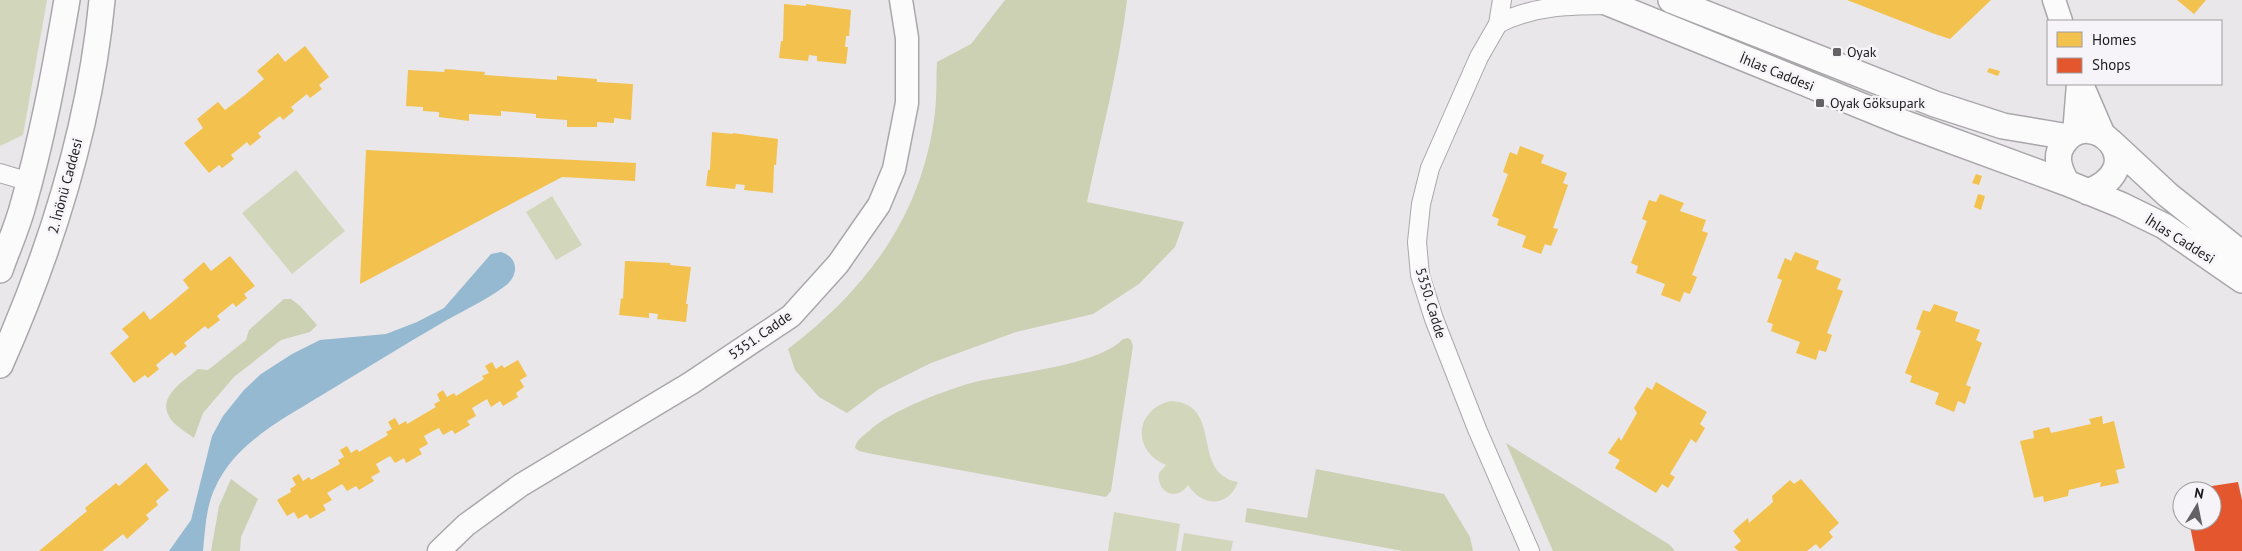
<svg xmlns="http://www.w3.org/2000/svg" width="2242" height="551" font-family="'PT Sans',sans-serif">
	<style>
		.green { fill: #d2d7bb }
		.forest { fill: #ccd1b4 }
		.water { fill: #94b9d1 }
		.homes { fill: #f2c14e }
		.shops { fill: #e4572e }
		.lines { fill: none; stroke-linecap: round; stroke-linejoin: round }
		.minor-casing { stroke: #a9a7aa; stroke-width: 20 }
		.tertiary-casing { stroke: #a9a7aa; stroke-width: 25 }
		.secondary-casing { stroke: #a9a7aa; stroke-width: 28 }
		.minor { stroke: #fcfbfc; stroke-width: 18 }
		.tertiary { stroke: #fcfbfc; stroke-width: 22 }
		.secondary { stroke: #fcfbfc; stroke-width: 25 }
		.poi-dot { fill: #646265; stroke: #f6f4f8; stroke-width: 2 }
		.labels { text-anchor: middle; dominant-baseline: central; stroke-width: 5; stroke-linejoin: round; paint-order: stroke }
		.poi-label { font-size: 14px; fill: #1c1b1d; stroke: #f6f4f8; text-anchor: start }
		.street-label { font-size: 14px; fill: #1c1b1d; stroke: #f6f4f8 }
	</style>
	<rect width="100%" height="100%" fill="#e9e7ea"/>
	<!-- green -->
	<path class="green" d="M0 0H47L23 135 0 146Z
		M296 170 345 231 292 274 242 213Z
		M552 196 582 245 556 260 526 212Z
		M1171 401C1225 404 1189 473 1238 482 1228 508 1202 507 1188 485 1177 502 1156 493 1159 473L1166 465C1131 451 1135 409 1171 401Z
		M1114 512 1180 524 1176 551H1108Z
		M1184 533 1233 541 1231 551H1181Z"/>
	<!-- forest -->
	<path class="forest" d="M1005 0H1127C1119 68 1101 135 1087 202L1184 222 1175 247 1139 284 1093 314 1016 332 931 363 879 389 847 413 819 397 795 370 788 349C868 288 923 214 935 112 937 96 936 79 937 62L971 44Z
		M284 299H291L300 306 317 325 310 332 281 340 234 377 203 413 194 438C186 432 175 426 170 418 156 397 184 381 198 369L208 370 246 340 249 330Z
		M1128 338 1131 340 1133 346 1111 491 1106 497 872 454 859 451 855 448C856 440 863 436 869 431 889 411 950 388 979 381 1015 373 1099 365 1123 339Z
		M1506 443 1670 545 1675 551H1553Z
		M1316 469 1444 494 1470 537 1473 551H1403L1245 522 1247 508 1307 518Z
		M231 479 258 499 241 537 240 551H211L219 506Z"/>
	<!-- water -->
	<path class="water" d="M501 252C518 257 520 275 505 286 485 301 462 311 440 324 400 347 362 371 322 395 283 419 235 443 215 488 206 506 205 531 203 551H169L191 520 212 436 223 416 244 390 261 374 292 354 320 340 386 334 417 322 444 308 491 254Z"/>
	<!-- homes -->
	<path class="homes" d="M1847 0H1991L1950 39 1932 33Z
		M2177 0H2206L2194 14Z
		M784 4 806 6V4L851 10 849 36H846L845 47H848L846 64 817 61V56L809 55 808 61 779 58 781 41H783Z
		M305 46 329 77 319 85 322 89 310 98 307 94 291 107 294 111 283 120 280 116 258 133 261 137 250 146 247 142 231 155 234 159 222 168 219 165 209 173 184 143 203 128 197 119 218 102 225 110 245 95 264 79 257 71 278 53 285 62Z
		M1989 68 2000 71 1998 76 1987 72Z
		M445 69 485 72 484 75 557 80V76L597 79V82L633 84 631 120 614 118V123L597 122V127H567V120L536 118V114L501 111V116L469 114V121L439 117V112L423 111V107L406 106 408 70 444 72Z
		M712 132 733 134V133L778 139 776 165H774L773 193 744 190 745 185 736 184 735 189 706 186 708 170H710Z
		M1520 146 1544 155 1541 163 1567 173 1563 183 1568 185 1553 228 1558 229 1551 246 1545 244 1541 254 1522 247 1526 236 1497 225 1499 219 1492 216 1508 174 1503 172 1510 152 1517 155Z
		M366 150 636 163 635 181 562 177 360 284Z
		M1976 174 1982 176 1979 185 1972 183Z
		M1660 194 1684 203 1680 211 1706 220 1702 231 1708 233 1692 275 1697 277 1690 294 1684 292 1680 302 1661 295 1665 284 1636 273 1638 266 1631 263 1647 221 1642 219 1649 200 1656 202Z
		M1978 194 1985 196 1981 210 1974 207Z
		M1795 252 1819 261 1816 269 1841 279 1837 289 1843 291 1827 333 1832 335 1826 352 1819 350 1816 360 1796 353 1800 342 1771 331 1773 324 1767 322 1782 280 1777 278 1785 258 1791 261Z
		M230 256 255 286 244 294 247 298 236 307 233 303 217 316 220 320 208 329 205 326 184 343 187 346 175 356 172 352 156 365 159 369 148 378 145 375 134 383 110 353 129 337 122 329 144 311 150 320 170 304 189 288 183 280 204 262 211 271Z
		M625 261 670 263V265L691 267 686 304H688L686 322 657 319 658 314 649 313V318L619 315 621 298 623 299Z
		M1934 304 1958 312 1955 321 1980 330 1976 340 1982 343 1966 385 1971 387 1965 404 1958 401 1954 412 1935 404 1939 393 1910 382 1912 376 1905 373 1921 331 1916 329 1923 310 1930 312Z
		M518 360 527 376 520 380 524 387 516 393 518 397 503 406 500 401 491 407 487 399 472 408 476 416 467 421 470 425 455 434 452 430 443 435 439 428 431 432 424 436 428 444 419 449 422 454 406 463 404 458 395 463 390 456 376 464 380 472 371 477 374 481 359 490 356 486 347 491 342 484 327 493 332 500 323 505 326 510 310 519 307 514 298 519 294 512 287 516 277 500 291 492 290 489 296 485 292 478 299 474 303 481 309 477 311 480 340 464 338 460 344 457 340 450 347 446 351 453 357 449 359 452 388 435 386 432 392 429 388 422 395 418 399 425 406 421 407 424 436 407 434 404 440 401 437 394 443 390 447 397 454 393 456 396 484 379 482 376 489 373 485 366 492 362 496 369 502 365 504 368Z
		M1656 382 1707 412 1700 424 1705 428 1696 443 1691 439 1670 474 1675 477 1668 488 1662 484 1656 493 1615 468 1620 460 1608 453 1619 437 1621 441 1637 413 1634 408 1647 387 1652 390Z
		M2102 416 2103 424 2114 421 2125 468 2116 470 2119 483 2100 487 2101 482 2069 490 2068 496 2044 502 2043 496 2034 498 2020 441 2034 438 2033 431 2049 427 2051 433 2091 424 2089 419Z
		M146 463 169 490 156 501 158 505 146 515 149 519 127 539 123 534 102 551H39L87 511 85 508 116 483 119 486Z
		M1801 479 1839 523 1829 532 1833 537 1820 549 1816 544 1807 551H1738L1734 547 1741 541 1733 531 1748 518 1749 523 1773 502 1772 496 1790 480 1794 484Z"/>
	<!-- shops -->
	<path class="shops" d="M2238 482 2242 500V551H2195L2189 521H2212V491L2186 490Z"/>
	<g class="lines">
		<!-- minor casing -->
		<g class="minor-casing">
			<path id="minor" d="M1502 0 1498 24 1479 57 1430 168 1421 204 1417 242 1420 275 1434 319 1477 429 1530 551
				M1498 24C1534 5 1573 5 1613 5
				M0 173 30 182"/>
		</g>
		<!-- tertiary casing -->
		<g class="tertiary-casing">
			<path id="tertiary" d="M2054 0 2061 21
				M2082 84 2104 135
				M2074 134 2078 84
				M439 551 466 525 521 485 691 383 791 316 838 264 879 205 894 169 907 103V38L901 0"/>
		</g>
		<!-- secondary casing -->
		<g class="secondary-casing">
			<path id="secondary" d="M1601 0 1901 122 2067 183 2121 205 2164 226 2242 280
				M1671 0 1935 104 2003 126 2069 137
				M2111 142 2168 195 2242 254
				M2067 183C2060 171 2054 157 2063 144 2090 103 2155 165 2088 192
				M0 270C7 250 16 230 22 209 42 140 55 70 67 0
				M0 365C52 248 90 127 102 0"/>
		</g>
		<!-- minor -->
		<use href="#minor" class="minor"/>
		<!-- tertiary -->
		<use href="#tertiary" class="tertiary"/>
		<!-- secondary -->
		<use href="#secondary" class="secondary"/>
	</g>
	<!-- markers -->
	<g class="poi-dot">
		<rect x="1832" y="47" width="10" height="10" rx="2.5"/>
		<rect x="1815" y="98" width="10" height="10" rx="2.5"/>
	</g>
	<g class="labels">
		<!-- poi labels -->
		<g class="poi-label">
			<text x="1847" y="52">Oyak</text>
			<text x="1830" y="103">Oyak Göksupark</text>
		</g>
		<!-- street labels -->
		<g class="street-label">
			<text transform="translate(1777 72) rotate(22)">İhlas Caddesi</text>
			<text transform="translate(65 186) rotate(-75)">2. İnönü Caddesi</text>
			<text transform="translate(2180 239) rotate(32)">İhlas Caddesi</text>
			<text transform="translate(1431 303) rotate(73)">5350. Cadde</text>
			<text transform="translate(760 335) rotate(-35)">5351. Cadde</text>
		</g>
	</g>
	<!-- legend -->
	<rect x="2047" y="20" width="175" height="65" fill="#f6f4f8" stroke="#9f9da0"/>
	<rect x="2057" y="32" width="25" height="15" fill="#f2c14e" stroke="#9f9da0"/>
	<text x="2092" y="45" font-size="15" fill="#1c1b1d">Homes</text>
	<rect x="2057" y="58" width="25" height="15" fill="#e4572e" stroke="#9f9da0"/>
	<text x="2092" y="70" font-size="15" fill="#1c1b1d">Shops</text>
	<!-- north arrow -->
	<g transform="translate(2197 506) rotate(10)"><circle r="24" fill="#f6f4f8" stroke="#9f9da0"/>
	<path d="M0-4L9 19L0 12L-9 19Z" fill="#646265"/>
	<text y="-8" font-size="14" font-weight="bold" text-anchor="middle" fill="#1c1b1d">N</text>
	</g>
</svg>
